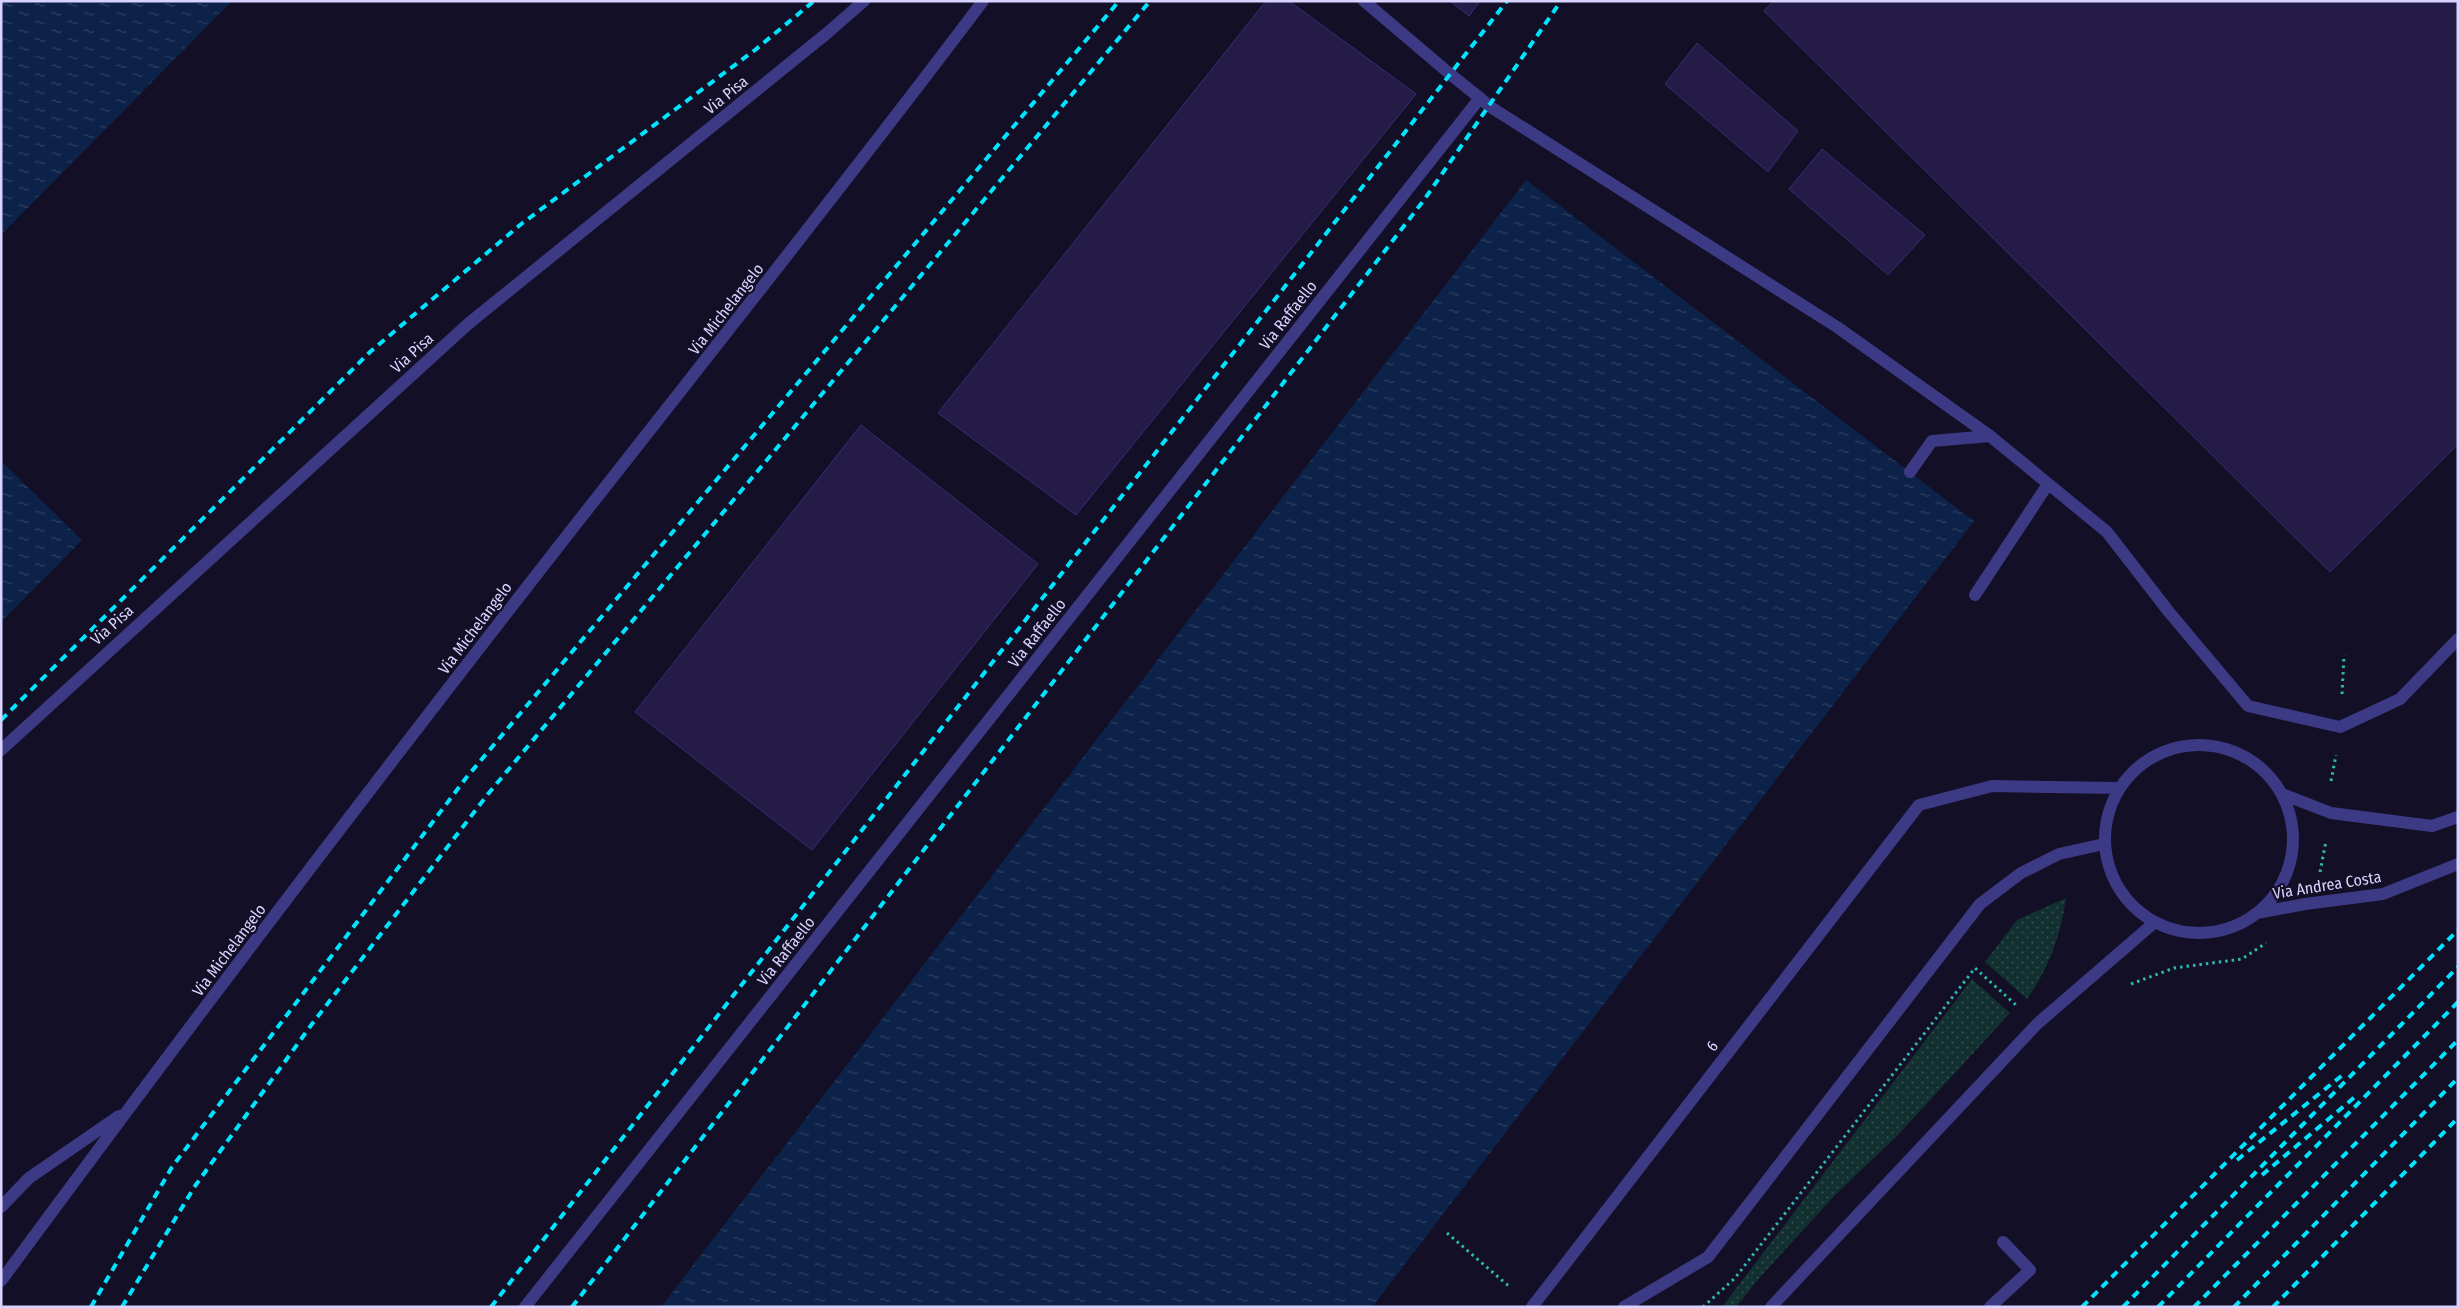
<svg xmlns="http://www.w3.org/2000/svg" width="2459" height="1308" font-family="'Fira Sans Condensed',sans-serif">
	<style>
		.grass { fill: url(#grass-dots) }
		.water { fill: url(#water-ripples) }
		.building { fill: #241b47; stroke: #3b2d73 }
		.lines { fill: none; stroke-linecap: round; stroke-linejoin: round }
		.path { stroke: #2fb8b0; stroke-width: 3; stroke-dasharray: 2.5 4; stroke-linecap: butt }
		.lane { stroke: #3d3a85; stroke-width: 12 }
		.rail { stroke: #00e5ff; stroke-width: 4; stroke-dasharray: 8 6; stroke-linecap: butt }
		.labels { text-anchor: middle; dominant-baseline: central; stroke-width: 4.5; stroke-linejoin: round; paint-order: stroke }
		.street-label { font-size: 16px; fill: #d9d4ff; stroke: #130f26 }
	</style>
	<defs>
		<pattern id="grass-dots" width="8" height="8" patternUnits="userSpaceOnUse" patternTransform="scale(1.25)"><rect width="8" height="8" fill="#12302f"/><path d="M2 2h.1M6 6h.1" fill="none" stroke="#344d4e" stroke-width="1.8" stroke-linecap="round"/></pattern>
		<pattern id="water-ripples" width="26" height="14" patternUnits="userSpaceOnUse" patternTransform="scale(1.25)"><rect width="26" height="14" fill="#0c2248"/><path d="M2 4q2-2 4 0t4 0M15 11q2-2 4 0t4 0" fill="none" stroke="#2f4163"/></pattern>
	</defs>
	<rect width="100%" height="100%" fill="#130f26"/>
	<!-- grass -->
	<path class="grass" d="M2066 898C2060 937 2050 966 2027 999L1985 962 2017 920Z
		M1972 979 2010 1013 1897 1136 1837 1193 1762 1275 1736 1307H1722Z"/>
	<!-- water -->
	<path class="water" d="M1 1H232L1 235Z
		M1526 180 1974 521 1372 1307H661Z
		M1 461 82 540 1 622Z"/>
	<!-- building -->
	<path class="building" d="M1266 1H1289L1416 94 1076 515 938 413Z
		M1450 1H1480L1469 16Z
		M1774 1H2458V444L2330 572 1764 11Z
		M1697 43 1798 131 1768 172 1665 84Z
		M1822 149 1925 235 1888 275 1789 189Z
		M861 425 1038 564 812 850 635 712Z"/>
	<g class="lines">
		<!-- path -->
		<path class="path" d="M2342 694 2344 655
			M2331 781 2336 755
			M2320 872 2326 841
			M2131 984 2174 968 2242 959 2266 943
			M1447 1233 1511 1288
			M1703 1307 1735 1278 1975 968 2016 1005"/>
		<!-- lane -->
		<path class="lane" d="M1480 98 1489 106 1837 327 1990 436
			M1910 472 1932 441 1990 436 2107 532 2169 612 2248 706 2340 727 2400 699 2458 639
			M1975 595 2048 484
			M2105 839a94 94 0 1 1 188 0a94 94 0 1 1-188 0Z
			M1 750 468 324 826 34 864 1
			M2282 794 2331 813 2432 826 2458 817
			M2257 913 2305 904 2383 894 2458 864
			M1 1207 29 1178 119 1116
			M1 1281C174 1046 351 813 530 583 681 389 835 198 983 1
			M525 1307 1480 98 1450 74 1364 1
			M1532 1307 1919 805 1992 786 2119 788
			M1624 1307 1708 1257 1980 904 2021 873 2059 854 2104 844
			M1771 1307 2037 1024 2155 922
			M1990 1307 2030 1270 2003 1242"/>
		<!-- rail -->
		<path class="rail" d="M1 720 370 352 520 225 755 50 814 1
			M2237 1160 2345 1073
			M2262 1175 2356 1096
			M91 1307 172 1167 466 778 1119 1
			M122 1307 195 1186 312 1024 488 794 1150 1
			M491 1307 1507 1
			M572 1307 1424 200 1561 1
			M2082 1307 2458 930
			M2123 1307 2458 967
			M2158 1307 2458 1002
			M2194 1307 2458 1040
			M2234 1307 2458 1078
			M2273 1307 2458 1118"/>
	</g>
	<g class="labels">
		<!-- street labels -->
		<g class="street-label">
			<text transform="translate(726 95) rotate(-39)">Via Pisa</text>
			<text transform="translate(726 309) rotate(-52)">Via Michelangelo</text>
			<text transform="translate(1288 315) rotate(-52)">Via Raffaello</text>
			<text transform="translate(412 353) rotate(-42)">Via Pisa</text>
			<text transform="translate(112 625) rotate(-42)">Via Pisa</text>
			<text transform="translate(475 628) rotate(-53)">Via Michelangelo</text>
			<text transform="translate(1037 633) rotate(-52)">Via Raffaello</text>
			<text transform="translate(2327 885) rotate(-9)">Via Andrea Costa</text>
			<text transform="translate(229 950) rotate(-53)">Via Michelangelo</text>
			<text transform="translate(786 951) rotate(-52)">Via Raffaello</text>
			<text transform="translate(1712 1046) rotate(-52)">6</text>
		</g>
	</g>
	<!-- border -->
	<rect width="2459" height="1308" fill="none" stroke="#d9d4ff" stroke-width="5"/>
</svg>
